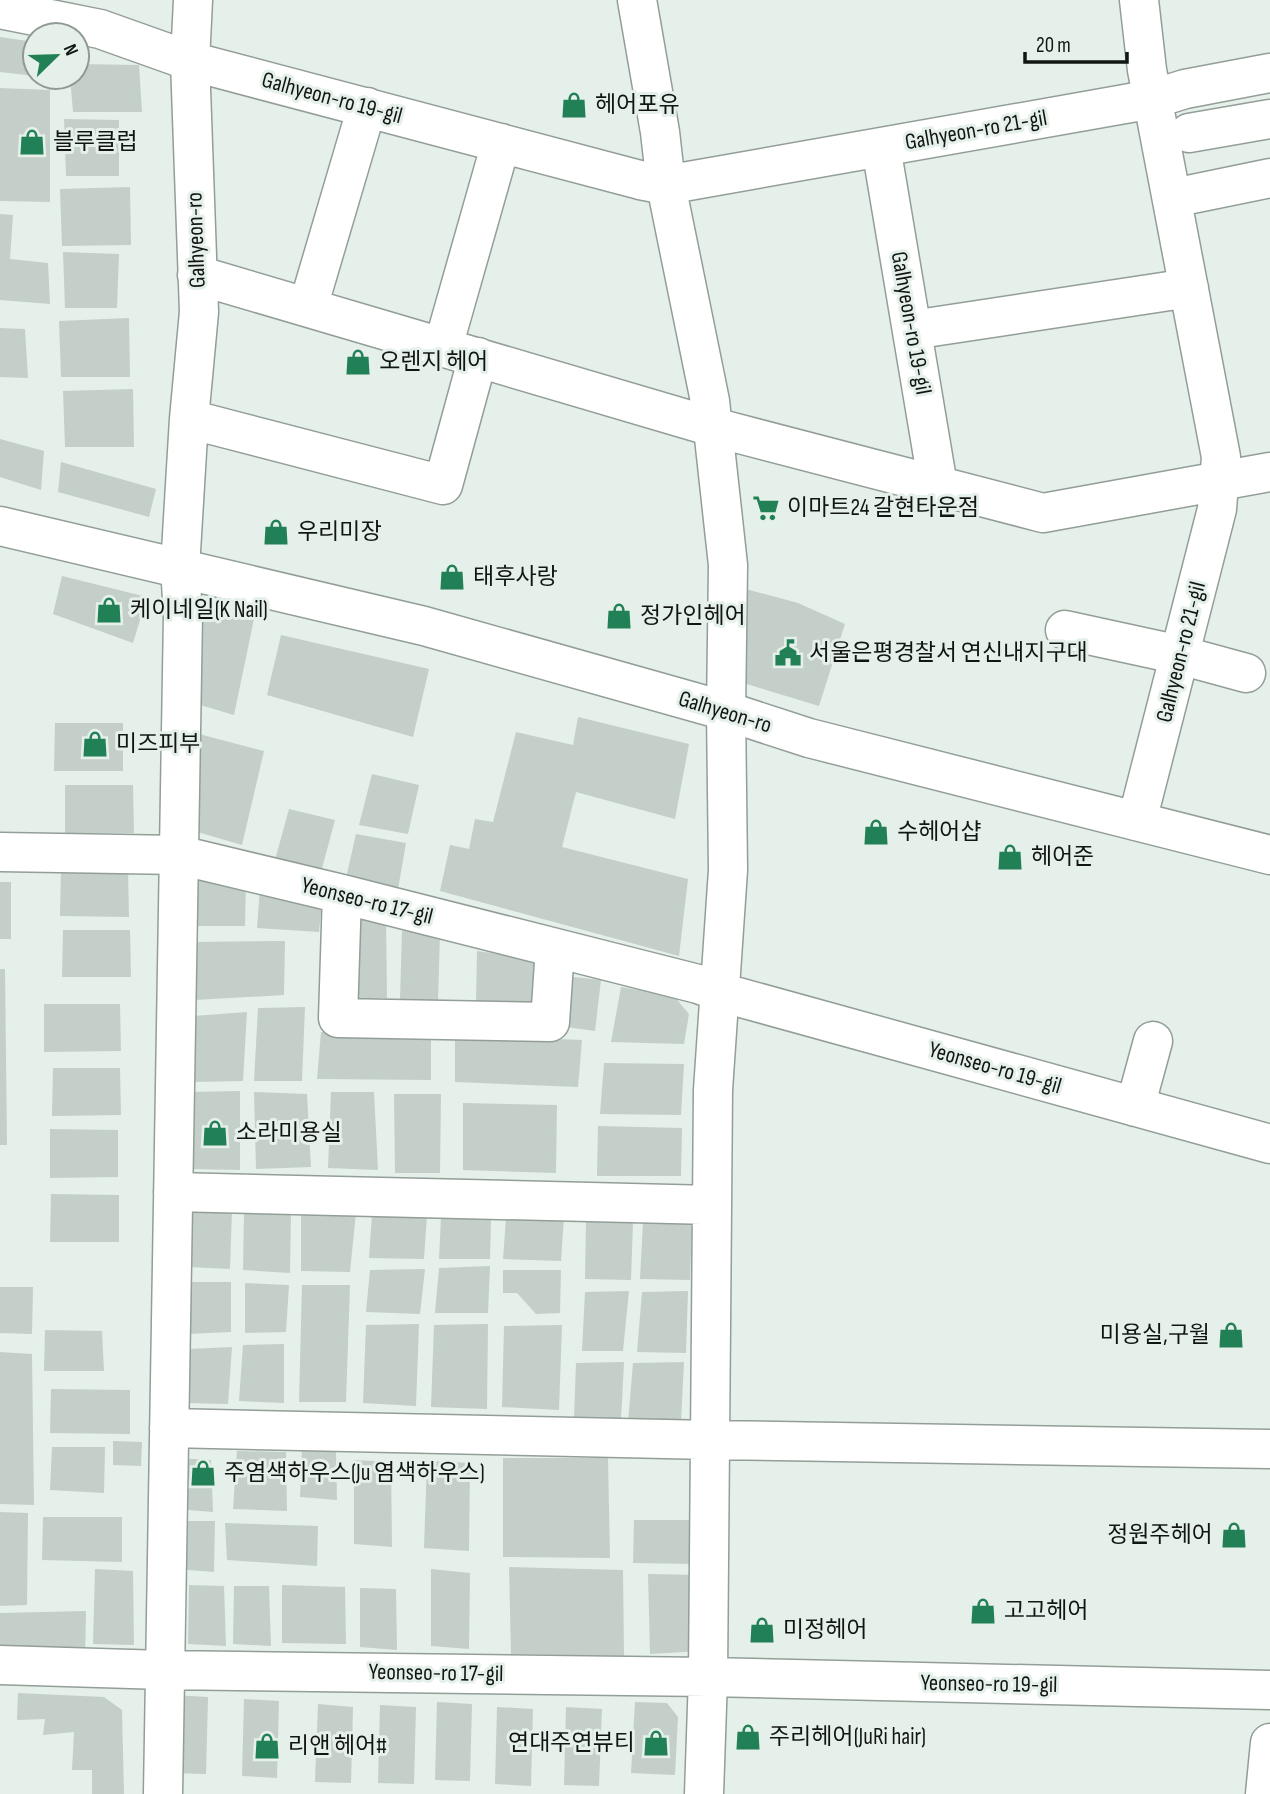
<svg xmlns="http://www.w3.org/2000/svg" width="1270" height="1794" font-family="'Sofia Sans Condensed','Noto Sans KR',sans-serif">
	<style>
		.building { fill: #c3cfc8 }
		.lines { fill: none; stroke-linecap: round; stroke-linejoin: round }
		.minor-casing { stroke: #939e97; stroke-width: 41 }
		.major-casing { stroke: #939e97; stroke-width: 41 }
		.minor { stroke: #fff; stroke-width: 38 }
		.major { stroke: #fff; stroke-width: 38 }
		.labels { text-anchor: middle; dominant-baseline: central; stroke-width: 6; stroke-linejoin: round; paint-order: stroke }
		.street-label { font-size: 23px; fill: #121613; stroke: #e4f0e9 }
		.poi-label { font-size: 23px; fill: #121613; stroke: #e4f0e9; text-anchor: start }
	</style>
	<rect width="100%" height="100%" fill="#e4f0e9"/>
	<!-- building -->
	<path class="building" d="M0 37 35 42V76L0 72Z
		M77 64 139 65 142 112H73L70 77H77Z
		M0 88 50 90V202L0 201Z
		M64 119 119 120V176H66Z
		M130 187 131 245 62 246 60 189Z
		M0 214 13 215 10 259 48 263 50 304 0 300Z
		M63 252 119 254 117 308H65Z
		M129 318 130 377H61L59 321Z
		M0 328 25 329 28 378 0 377Z
		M133 389 134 447H65L63 391Z
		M0 439 44 451 41 490 0 477Z
		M61 462 156 489 149 517 58 492Z
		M62 576 147 597 133 643 53 614Z
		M742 588 798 603 845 624 819 706 740 682Z
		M199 610 254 619 234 715 197 704Z
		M281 635 429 669 413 737 267 695Z
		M578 717 689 744 675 819 576 792 562 847 688 879 679 956 440 891 450 845 469 849 475 819 493 822 516 732 573 745Z
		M55 723H123V771H54Z
		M199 734 264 751 242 845 194 831Z
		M372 774 419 785 408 834 359 825Z
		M65 785H133L134 833H65Z
		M289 809 335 820 321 872 275 860Z
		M356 834 406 843 398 889 346 878Z
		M61 869H128L129 917 60 916Z
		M197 876 246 881 245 926H196Z
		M0 882H11V939H0Z
		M260 888 322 901 319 932 257 928Z
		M351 916 386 917 387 998 352 999Z
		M63 930H130L131 977H62Z
		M402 931 440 934 438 1002 400 1000Z
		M285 941 284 995 194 1000V942Z
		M477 951 536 959 532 1009 476 1003Z
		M0 969H5L7 1145H0Z
		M565 976 601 980 595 1031 559 1026Z
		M621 987 674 996 689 1014 684 1044 611 1042Z
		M44 1004H120L121 1051 44 1052Z
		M305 1007 302 1081H254L258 1008Z
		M247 1012 243 1081 192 1082 193 1016Z
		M321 1032 431 1034V1080L317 1079Z
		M455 1035 582 1040 578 1087 455 1082Z
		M604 1063 684 1064 681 1115 600 1114Z
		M53 1068H120L121 1115 52 1116Z
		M240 1091V1170L191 1169 189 1092Z
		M254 1092 307 1094 311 1167 256 1169Z
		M331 1092H374L378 1170 328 1168Z
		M394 1094H441L440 1173H395Z
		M463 1103 557 1105 556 1173 463 1170Z
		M598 1126 682 1128 681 1176H597Z
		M50 1129 118 1130V1177L50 1178Z
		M51 1194 119 1195V1242H50Z
		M232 1210 230 1269 188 1267 190 1211Z
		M244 1211 291 1213 290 1273 243 1270Z
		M301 1212H356L350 1272 301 1271Z
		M372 1214 427 1215 424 1259 369 1258Z
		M441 1217 491 1218 490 1259H439Z
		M564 1217 561 1261 503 1259 506 1218Z
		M586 1221 633 1222 631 1280 585 1279Z
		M692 1221 690 1280 640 1279 643 1222Z
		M490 1266 488 1313H435L439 1268Z
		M425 1269 420 1314 366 1312 370 1270Z
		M503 1270H561L560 1313 536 1314 517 1293H503Z
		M191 1282H231V1332L188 1334Z
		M245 1283 289 1285 286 1332 245 1333Z
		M302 1285H350L346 1402H299Z
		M0 1287H33L32 1334 0 1333Z
		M629 1291 623 1351H582L585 1292Z
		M688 1291 686 1353 637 1352 642 1292Z
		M419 1324 416 1406 363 1403 366 1325Z
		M488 1324 487 1409 431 1407 434 1325Z
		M562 1325 559 1410 502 1407 504 1326Z
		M45 1330 102 1331 104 1371H44Z
		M284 1344V1403L239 1401 243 1345Z
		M232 1347 228 1404 185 1403 188 1349Z
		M0 1352 32 1354 34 1505 0 1504Z
		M624 1362 621 1420 574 1419 576 1363Z
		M684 1362 681 1422H628L633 1363Z
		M51 1389 130 1390V1434L50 1433Z
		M113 1441 142 1442 141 1466 113 1465Z
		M52 1447H105L104 1493 50 1490Z
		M302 1449 336 1451 337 1500 300 1497Z
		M237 1451 286 1452 287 1511 233 1509Z
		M176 1458 211 1460 213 1512 175 1509Z
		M503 1458H608L610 1558 503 1557Z
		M354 1460 391 1462 392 1547 354 1544Z
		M427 1461 470 1463 469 1551 424 1548Z
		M0 1512 28 1513 27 1605 0 1606Z
		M43 1517H122V1562L42 1560Z
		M634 1520H696L695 1564 633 1563Z
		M175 1521H215L214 1572 174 1569Z
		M225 1523 318 1526 317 1566 227 1560Z
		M509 1567 623 1570 624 1656 511 1654Z
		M95 1569 133 1571 134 1645 93 1644Z
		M431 1569 470 1573 469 1649 431 1646Z
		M648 1574 698 1575 701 1651 650 1654Z
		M189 1585 224 1586 226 1646 188 1644Z
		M282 1585 345 1587 346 1644 282 1643Z
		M234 1586H269L271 1646 233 1644Z
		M360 1588 396 1589 397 1650 360 1647Z
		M86 1611 85 1658 0 1654V1613Z
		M18 1693 104 1697 122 1710 124 1794H92V1770H72L74 1732 43 1735 45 1719 17 1720Z
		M173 1695 208 1697 206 1774 170 1773Z
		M244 1699 279 1701 277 1778 242 1776Z
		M437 1702 472 1704 470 1781 435 1780Z
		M635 1702 667 1703 678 1717 675 1775 631 1773Z
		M318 1704 353 1707 351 1783 315 1782Z
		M380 1705 416 1707 414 1784 378 1783Z
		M497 1707 533 1709 531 1786 495 1784Z
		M566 1707 602 1709 599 1786 564 1785Z"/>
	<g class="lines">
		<!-- minor casing -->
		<g class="minor-casing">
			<path id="minor" d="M637 0 660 132 666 185 710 401 728 565 726 711 728 870 713 1090 708 1677 704 1794
				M0 9 100 29 190 61 640 180 666 185 1153 99 1185 89 1270 73
				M1189 133 1270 119
				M881 147 938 486
				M1173 198 1270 178
				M197 275 713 427 1043 513 1270 472
				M308 307 367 107
				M912 330 1189 288
				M443 347 501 143
				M189 419 443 485 478 357
				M1065 630 1180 655 1246 673
				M1137 821 1217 509 1221 457 1147 70 1139 0
				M0 852 179 855 342 894 698 984 720 992 1270 1144
				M342 894 338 1018 550 1022 555 948
				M1135 1107 1153 1041
				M173 1192 712 1205
				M169 1428 710 1440 1270 1449
				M0 1665 164 1670 708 1677 1270 1690
				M163 1794 183 614 180 568 189 419 199 312 190 61 193 0
				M1265 1794 1270 1743"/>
		</g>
		<!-- major casing -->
		<g class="major-casing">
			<path id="major" d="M0 526 424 626 726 711 809 738 1270 855"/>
		</g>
		<!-- minor -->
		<use href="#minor" class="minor"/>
		<!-- major -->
		<use href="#major" class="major"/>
	</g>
	<!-- icons -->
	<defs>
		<g id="shop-bare" transform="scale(2.1)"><path d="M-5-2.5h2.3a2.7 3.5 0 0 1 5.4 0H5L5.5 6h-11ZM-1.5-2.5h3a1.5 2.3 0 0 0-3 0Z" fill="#228056" stroke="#e4f0e9" stroke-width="2.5" paint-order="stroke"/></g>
		<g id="supermarket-bare" transform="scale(2.1)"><path d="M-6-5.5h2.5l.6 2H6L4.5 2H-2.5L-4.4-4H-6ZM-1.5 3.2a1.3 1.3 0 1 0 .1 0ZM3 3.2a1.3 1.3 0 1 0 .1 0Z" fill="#228056" stroke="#e4f0e9" stroke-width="2.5" paint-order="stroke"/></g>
		<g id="civic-bare" transform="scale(2.1)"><path d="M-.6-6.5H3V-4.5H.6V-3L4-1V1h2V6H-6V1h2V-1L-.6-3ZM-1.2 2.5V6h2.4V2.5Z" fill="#228056" stroke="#e4f0e9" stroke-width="2.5" paint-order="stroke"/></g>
	</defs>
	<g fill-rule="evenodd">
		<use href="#shop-bare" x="574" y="105"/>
		<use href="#shop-bare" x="32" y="142"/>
		<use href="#shop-bare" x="358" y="362"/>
		<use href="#supermarket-bare" x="766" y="508"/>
		<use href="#shop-bare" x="276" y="532"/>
		<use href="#shop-bare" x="452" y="577"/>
		<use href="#shop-bare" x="109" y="610"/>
		<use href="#shop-bare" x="619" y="616"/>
		<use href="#civic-bare" x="788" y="653"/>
		<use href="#shop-bare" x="95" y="744"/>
		<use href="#shop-bare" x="876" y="832"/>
		<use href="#shop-bare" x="1010" y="857"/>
		<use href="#shop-bare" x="215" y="1133"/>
		<use href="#shop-bare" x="1231" y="1335"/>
		<use href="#shop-bare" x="203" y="1473"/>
		<use href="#shop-bare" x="1234" y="1535"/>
		<use href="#shop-bare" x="983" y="1611"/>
		<use href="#shop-bare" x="762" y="1630"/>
		<use href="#shop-bare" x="748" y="1737"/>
		<use href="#shop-bare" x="656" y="1743"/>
		<use href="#shop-bare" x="267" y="1746"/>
	</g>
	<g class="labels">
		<!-- street labels -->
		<g class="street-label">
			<text transform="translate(332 98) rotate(15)">Galhyeon-ro 19-gil</text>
			<text transform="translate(976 130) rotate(-10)">Galhyeon-ro 21-gil</text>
			<text transform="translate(196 240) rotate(-92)">Galhyeon-ro</text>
			<text transform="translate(911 323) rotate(80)">Galhyeon-ro 19-gil</text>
			<text transform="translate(1181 652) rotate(-76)">Galhyeon-ro 21-gil</text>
			<text transform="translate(725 712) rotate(17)">Galhyeon-ro</text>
			<text transform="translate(367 901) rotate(14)">Yeonseo-ro 17-gil</text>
			<text transform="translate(995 1068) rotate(16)">Yeonseo-ro 19-gil</text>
			<text transform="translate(436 1673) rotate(1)">Yeonseo-ro 17-gil</text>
			<text transform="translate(989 1684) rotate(1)">Yeonseo-ro 19-gil</text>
		</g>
		<!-- poi labels -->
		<g class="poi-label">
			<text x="595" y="105">헤어포유</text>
			<text x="53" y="142">블루클럽</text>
			<text x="379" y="362">오렌지 헤어</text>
			<text x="787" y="508">이마트24 갈현타운점</text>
			<text x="297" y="532">우리미장</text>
			<text x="473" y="577">태후사랑</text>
			<text x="130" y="610">케이네일(K Nail)</text>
			<text x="640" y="616">정가인헤어</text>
			<text x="809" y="653">서울은평경찰서 연신내지구대</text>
			<text x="116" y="744">미즈피부</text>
			<text x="897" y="832">수헤어샵</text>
			<text x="1031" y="857">헤어준</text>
			<text x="236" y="1133">소라미용실</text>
			<text x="1210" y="1335" text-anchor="end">미용실,구월</text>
			<text x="224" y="1473">주염색하우스(Ju 염색하우스)</text>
			<text x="1213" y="1535" text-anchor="end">정원주헤어</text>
			<text x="1004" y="1611">고고헤어</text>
			<text x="783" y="1630">미정헤어</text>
			<text x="769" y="1737">주리헤어(JuRi hair)</text>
			<text x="635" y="1743" text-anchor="end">연대주연뷰티</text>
			<text x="288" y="1746">리앤 헤어#</text>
		</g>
	</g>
	<!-- north arrow -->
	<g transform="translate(56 56) rotate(67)"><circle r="33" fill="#e4f0e9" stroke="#909993" stroke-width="2"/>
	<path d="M0-5L12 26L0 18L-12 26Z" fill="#228056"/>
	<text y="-10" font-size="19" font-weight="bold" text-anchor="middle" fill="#121613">N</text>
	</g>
	<!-- scale -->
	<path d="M1025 52v10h102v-10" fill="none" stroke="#121613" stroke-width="3.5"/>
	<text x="1036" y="52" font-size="21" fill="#121613" stroke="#e4f0e9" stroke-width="5" paint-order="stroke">20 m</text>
</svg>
